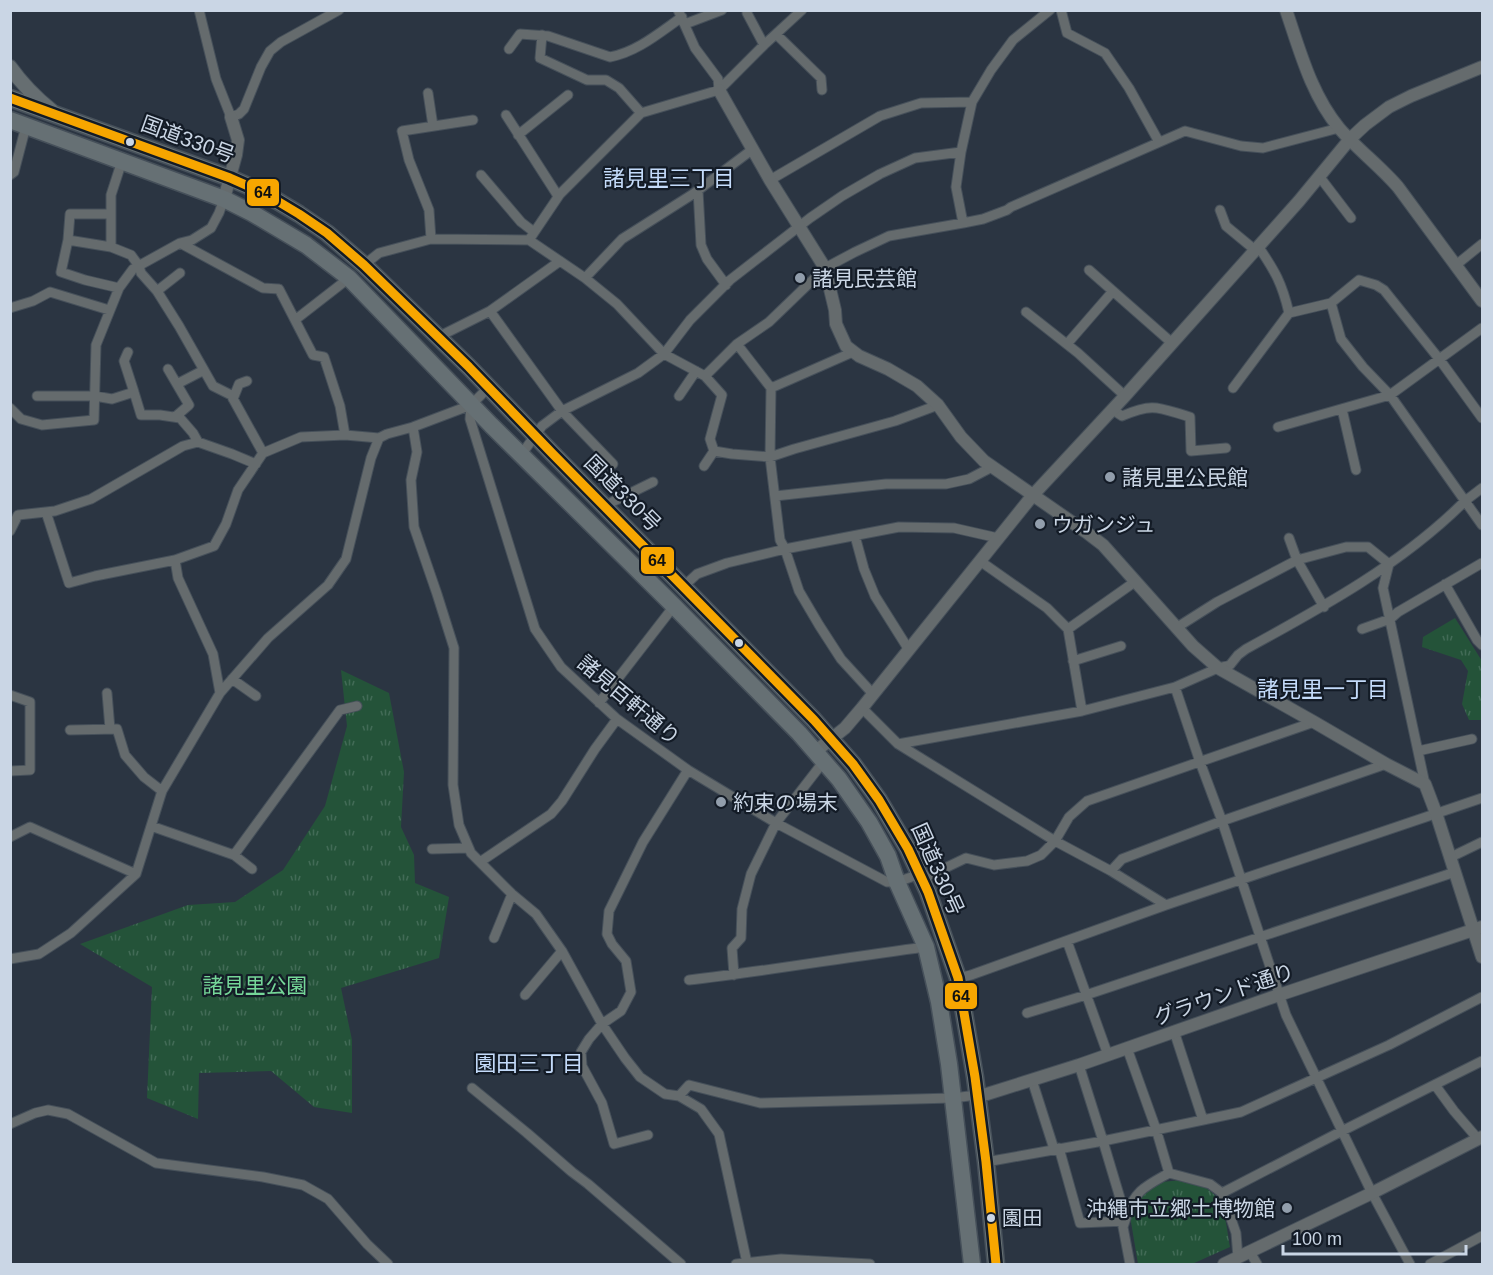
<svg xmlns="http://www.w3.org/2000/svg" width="1493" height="1275" font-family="Arial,'Noto Sans JP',sans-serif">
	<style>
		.park { fill: url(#park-tufts) }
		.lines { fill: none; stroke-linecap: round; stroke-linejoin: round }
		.minor-casing { stroke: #46505a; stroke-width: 11 }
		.tertiary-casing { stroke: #46505a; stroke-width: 14 }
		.secondary-casing { stroke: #46505a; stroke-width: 16 }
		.trunk-casing { stroke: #46505a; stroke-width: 19 }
		.minor { stroke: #656b6d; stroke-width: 9 }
		.tertiary { stroke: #656b6d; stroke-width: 12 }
		.secondary { stroke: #666e71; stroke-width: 14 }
		.trunk { stroke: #667074; stroke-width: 16 }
		.bus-1-casing { stroke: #131b26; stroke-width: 14 }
		.bus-1 { stroke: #f7a600; stroke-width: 9 }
		.bus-dot { fill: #cad6e5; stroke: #131b26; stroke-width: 2 }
		.poi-dot { fill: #929eac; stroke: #131b26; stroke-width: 2 }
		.labels { text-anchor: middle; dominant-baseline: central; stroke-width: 4.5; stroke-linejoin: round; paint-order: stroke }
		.bus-label { font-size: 20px; fill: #cad6e5; stroke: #131b26; text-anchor: start }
		.street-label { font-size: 21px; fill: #cad6e5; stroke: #131b26 }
		.poi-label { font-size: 21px; fill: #cad6e5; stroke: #131b26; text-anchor: start }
		.park-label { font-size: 21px; fill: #75d698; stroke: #131b26 }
		.neighbourhood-label { font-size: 22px; fill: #c4dbfa; stroke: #131b26 }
		.line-badge { stroke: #131b26; stroke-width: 2 }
		.pale-badge-label { font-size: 16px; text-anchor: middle; font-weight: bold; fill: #111 }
	</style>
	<defs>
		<pattern id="park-tufts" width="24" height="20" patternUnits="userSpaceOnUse" patternTransform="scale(1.5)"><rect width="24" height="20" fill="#245339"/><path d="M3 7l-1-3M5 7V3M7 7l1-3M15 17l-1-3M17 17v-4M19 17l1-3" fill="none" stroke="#426b56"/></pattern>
	</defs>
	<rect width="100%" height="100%" fill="#2b3542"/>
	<!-- park -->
	<path class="park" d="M1455 618 1482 661V720H1469L1462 704 1468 671 1461 660 1422 647 1423 637Z
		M341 670 389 693 404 772 401 827 414 855 415 883 449 897 439 958 341 988 352 1040V1113L314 1107 271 1071 199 1073 198 1119 147 1098 152 987 80 944 188 905 235 902 283 870 325 806 347 726Z
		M1181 1180C1189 1183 1198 1184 1204 1187 1226 1198 1226 1226 1230 1247L1192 1264H1138L1130 1216 1135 1204 1144 1194 1162 1182Z"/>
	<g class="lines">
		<!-- minor casing -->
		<g class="minor-casing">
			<path id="minor" d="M199 10 216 79 231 117 239 114 244 109 261 67 270 51 281 42 339 10
				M678 10 695 48 718 79 719 90
				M1061 10 1067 33 1105 53 1129 88 1159 142
				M747 13 764 45
				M685 24 722 10
				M776 34 821 78 822 90
				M542 35 540 58 587 80H606L619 88 641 113
				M509 49 520 34 548 36 610 57C637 52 659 33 682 17
				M428 93 433 126
				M506 115 558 196
				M518 135 568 95
				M122 161 111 195V247L131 255 139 266 141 273 157 291 179 326 213 386 231 395 263 453
				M10 175 14 172 26 126
				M481 175 521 222 534 232
				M1319 176 1351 218
				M770 180 880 116 921 103 972 102
				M698 190 701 245 707 259 726 285
				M1220 210 1226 226 1255 250
				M111 214H70L68 240 61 272 85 280 119 288
				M963 223 956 187 961 152 972 102 991 70 1013 40 1050 10
				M431 239 429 210 409 160 402 131 473 120
				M68 240 111 247
				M529 240 585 278 617 304 664 354 705 376 722 395 710 439 714 451 732 454 770 457 794 449 895 421 938 405
				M180 243 263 288 279 289 313 355 324 357 340 406 345 435
				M1258 246C1275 271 1282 283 1289 313L1331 303 1341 339 1363 367 1390 395 1465 501 1482 488
				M364 265 379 253 431 239 529 240 560 194 641 113 719 90 764 45 802 10
				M1456 265 1482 244
				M1089 270 1172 343
				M585 278 622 239 693 194 753 149
				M157 291 180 273
				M1331 303 1359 280 1376 285 1384 290 1440 360 1482 418
				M10 308 33 301 50 292 109 310
				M490 311 562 411 613 464
				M1026 312 1078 353 1125 396
				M295 320 349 278
				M438 337 490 311 560 261
				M737 344 771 388 853 352
				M1067 344 1113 291
				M128 352 124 361 134 392
				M168 369 189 405 175 417
				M705 376 737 344 769 322 825 268 855 252 889 236 963 223 983 219 1007 210 1011 207 1185 131 1241 146 1263 148 1339 128
				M177 384 204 370
				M771 388 770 457 780 540 785 549 799 591 819 625 841 659 873 694
				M1233 388 1289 313
				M37 396H95L112 399 134 392 141 415H160L180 418 193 433 198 442
				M679 396 696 371
				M233 399 239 384 247 381
				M471 405 470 419 535 629 561 667 617 719 688 770 776 823 887 882H897L920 874
				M10 408 21 419 42 425 94 420 96 345 119 288 133 269 180 243 192 240 211 228 219 213 224 199
				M1342 409 1356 470
				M1113 410 1122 416C1154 402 1159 408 1190 417L1191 451 1226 448
				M413 427 417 452 411 480 414 527 437 594 454 648 453 785 459 825 471 853 512 894 536 914 562 951 602 1024 625 1058 640 1077 665 1094 679 1096 701 1109 719 1134 747 1263
				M1278 427 1390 395 1482 328
				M521 455 542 426 562 411 638 373 664 354 690 320 730 280 810 218 842 196 880 174 915 158 961 152
				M704 466 714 451
				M775 496 886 484H946L969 479 992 467
				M604 506 653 482
				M46 512 69 583 95 576 175 560 214 546 226 524 238 490 263 453 301 437 345 435 379 438 387 434 413 427 471 405 488 388
				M10 531 18 515 55 511 91 499 183 446 198 442 232 454 256 464
				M855 536 864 569 875 596 909 650
				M1289 538 1297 560 1324 607
				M175 560 178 578 213 654 220 693
				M980 561 1047 608 1068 629 1082 711
				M1389 564 1383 588 1425 784
				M1445 584 1477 640 1482 645
				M684 586 697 574 727 563 785 549 899 527 954 528 998 538
				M1176 628 1217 602 1297 560 1346 547H1368L1389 564
				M1068 629 1136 581
				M1362 629 1390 619 1398 612 1482 563
				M1073 661 1121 646
				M232 679 256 696
				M1175 687 1200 762 1222 821 1286 1015 1372 1193 1410 1264
				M107 693 110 729
				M10 695 30 702V770L10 771
				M599 703 674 606
				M862 708 898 744 1055 841 1111 871 1166 905
				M70 730 117 729 125 755 144 777 162 791
				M898 744 1082 711 1175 687 1218 668 1230 665 1238 655 1246 649C1323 607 1402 564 1465 501L1482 525
				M1418 751 1472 739
				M151 826 234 855 340 710 357 706
				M10 837 30 827 136 874
				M432 849 468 848
				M234 855 252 869
				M1451 857 1482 842
				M480 862 551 814 562 801 595 749 617 719
				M1111 871 1122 859 1222 821 1386 764
				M922 879 966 858 994 865 1027 861 1041 855 1055 841 1069 817 1087 801 1314 722
				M494 938 512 894
				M1067 941 1108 1055
				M10 959 39 954 71 933 136 874 162 791 220 693 268 638 328 585 346 559 371 458 379 438
				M734 975 732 948 741 938 742 909 751 874 776 823 824 761
				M958 978 971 975 1166 905 1482 798
				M689 980C768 971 847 957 926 947
				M525 995 562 951
				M1027 1013 1086 995 1455 872
				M1174 1031 1203 1120
				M1079 1065 1103 1141 1126 1218 1123 1227 1130 1264
				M1032 1080 1054 1149
				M1435 1085 1454 1111 1478 1139
				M472 1088 527 1133 572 1172 588 1184 681 1264
				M679 1096 689 1085 760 1103 953 1098 977 1095
				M10 1124 35 1113 48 1110 68 1114 156 1163 263 1177 303 1185 328 1199 367 1244 388 1264
				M648 1135 614 1144 602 1103 582 1066 581 1052 589 1039 602 1024 621 1011 631 992 626 961 612 944 607 934 609 911 643 842 688 770
				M1059 1148 1080 1223 1125 1221
				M986 1162 1103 1141 1241 1112 1389 1045 1482 997
				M1169 1173 1210 1184 1222 1193 1342 1131 1482 1061
				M1222 1193 1236 1233 1238 1258
				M1126 1216C1135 1190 1146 1186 1169 1173L1156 1129 1127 1048
				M1250 1252 1257 1264
				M736 1264 781 1259 870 1264
				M1430 1264 1482 1236"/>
		</g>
		<!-- tertiary casing -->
		<g class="tertiary-casing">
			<path id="tertiary" d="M1286 10C1300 51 1311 94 1339 128 1357 149 1380 166 1398 187L1482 301
				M719 90 770 180 825 268 835 310 836 324 846 346 859 356 888 369 917 386 938 405 961 437 984 461 1086 532 1103 545 1193 646 1218 668 1314 722 1386 764 1425 784 1436 813 1482 957
				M224 199 236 155 238 140 231 117
				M816 751 845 728 862 708 1033 495 1125 396 1299 201 1350 139 1365 125 1389 107 1411 96 1482 67
				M977 1095 987 1094 1079 1065 1279 995 1482 927
				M1224 1264 1372 1193 1482 1137"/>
		</g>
		<!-- secondary casing -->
		<g class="secondary-casing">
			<path id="secondary" d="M10 67C22 84 36 98 52 111"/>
		</g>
		<!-- trunk casing -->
		<g class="trunk-casing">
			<path id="trunk" d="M10 98 230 178 264 193 299 214 327 233 364 265 469 367 552 453 814 720 853 764 879 800 908 849 928 892 958 978 975 1077 986 1162 996 1264
				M10 120 224 199 252 213 306 245 349 278 491 425 674 606 799 733 839 779 869 822 888 856 897 882 926 947 939 1002 949 1064 972 1264"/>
		</g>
		<!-- minor -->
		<use href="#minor" class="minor"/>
		<!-- tertiary -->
		<use href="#tertiary" class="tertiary"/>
		<!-- secondary -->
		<use href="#secondary" class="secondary"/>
		<!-- trunk -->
		<use href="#trunk" class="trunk"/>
		<!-- bus-1 casing -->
		<g class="bus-1-casing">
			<path id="bus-1" d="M10 98 230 178 264 193 299 214 327 233 364 265 469 367 552 453 814 720 853 764 879 800 908 849 928 892 958 978 975 1077 986 1162 996 1264"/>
		</g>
		<!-- bus-1 -->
		<use href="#bus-1" class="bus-1"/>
	</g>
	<!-- markers -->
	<g class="bus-dot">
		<circle cx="130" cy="142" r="5"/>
		<circle cx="739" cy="643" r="5"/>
		<circle cx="991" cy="1218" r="5"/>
	</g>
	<g class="poi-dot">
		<circle cx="800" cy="278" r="6"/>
		<circle cx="1110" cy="477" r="6"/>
		<circle cx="1040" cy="524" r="6"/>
		<circle cx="721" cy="802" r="6"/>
		<circle cx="1287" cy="1208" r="6"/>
	</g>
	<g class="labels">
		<!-- bus labels -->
		<g class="bus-label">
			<text x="1002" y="1218">園田</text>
		</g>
		<!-- street labels -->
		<g class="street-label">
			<text transform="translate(188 139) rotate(20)">国道330号</text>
			<text transform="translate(623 493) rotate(45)">国道330号</text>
			<text transform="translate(629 700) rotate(40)">諸見百軒通り</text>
			<text transform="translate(938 869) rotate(66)">国道330号</text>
			<text transform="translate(1224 994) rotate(-19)">グラウンド通り</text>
		</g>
		<!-- poi labels -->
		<g class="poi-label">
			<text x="812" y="278">諸見民芸館</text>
			<text x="1122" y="477">諸見里公民館</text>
			<text x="1052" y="524">ウガンジュ</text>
			<text x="733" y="802">約束の場末</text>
			<text x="1275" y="1208" text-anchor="end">沖縄市立郷土博物館</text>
		</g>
		<!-- park labels -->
		<g class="park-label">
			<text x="255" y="985">諸見里公園</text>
		</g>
		<!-- neighbourhood labels -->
		<g class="neighbourhood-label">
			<text x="669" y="178">諸見里三丁目</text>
			<text x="1323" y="689">諸見里一丁目</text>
			<text x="529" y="1063">園田三丁目</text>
		</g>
	</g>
	<g class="line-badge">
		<rect x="246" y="178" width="34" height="29" rx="6" fill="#f7a600"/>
		<rect x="640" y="546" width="35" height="29" rx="6" fill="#f7a600"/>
		<rect x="944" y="982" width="34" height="28" rx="6" fill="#f7a600"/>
	</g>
	<g class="pale-badge-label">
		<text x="263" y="198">64</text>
		<text x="657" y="566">64</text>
		<text x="961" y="1002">64</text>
	</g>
	<!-- border -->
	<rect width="1493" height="1275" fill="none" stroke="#cad6e5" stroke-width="24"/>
	<!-- scale -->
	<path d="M1283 1245v9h183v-9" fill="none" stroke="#cad6e5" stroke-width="3"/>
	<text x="1292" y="1245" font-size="18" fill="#cad6e5" stroke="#131b26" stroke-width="4.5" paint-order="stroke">100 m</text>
</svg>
